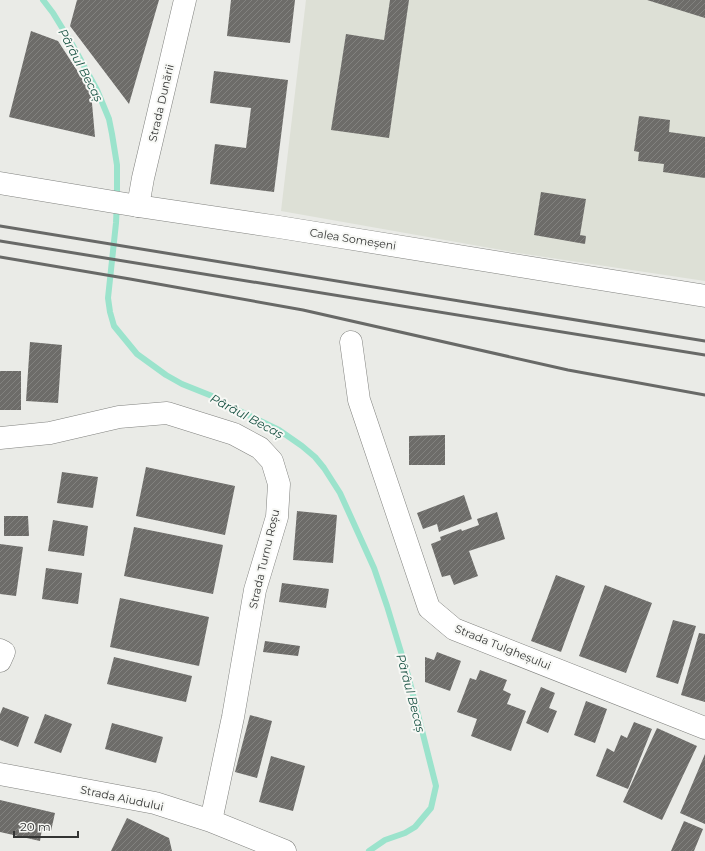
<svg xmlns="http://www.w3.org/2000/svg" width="705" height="851" font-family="Montserrat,sans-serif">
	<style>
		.built { fill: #dde0d6 }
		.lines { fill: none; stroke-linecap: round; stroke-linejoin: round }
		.stream { stroke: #9be3cc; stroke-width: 6 }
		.building { fill: url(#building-hatch) }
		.minor-casing { stroke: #81827f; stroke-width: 23 }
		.major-casing { stroke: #81827f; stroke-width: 23 }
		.minor { stroke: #fff; stroke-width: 22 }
		.major { stroke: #fff; stroke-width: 22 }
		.rail { stroke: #686967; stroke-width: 3 }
		.labels { text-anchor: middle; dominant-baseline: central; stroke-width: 4; stroke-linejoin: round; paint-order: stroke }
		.street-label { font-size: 11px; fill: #333433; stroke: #f7f8f5 }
		.water-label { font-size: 12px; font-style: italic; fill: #185243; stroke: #f7f8f5 }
	</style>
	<defs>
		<pattern id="building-hatch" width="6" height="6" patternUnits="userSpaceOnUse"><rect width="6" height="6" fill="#6d6c69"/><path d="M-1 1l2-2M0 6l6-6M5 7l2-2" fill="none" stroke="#82827f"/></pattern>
	</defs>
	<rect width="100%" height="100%" fill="#eaebe7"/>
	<!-- built -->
	<path class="built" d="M306 0H705V281L518 253 281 211Z"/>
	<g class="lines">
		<!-- stream -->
		<path class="stream" d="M43 0 53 13 72 44 97 90 109 119 112 134 117 165V202L116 223 108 298 110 312 114 326 137 354 166 375 182 384 212 396 223 403 279 430 302 446 315 457 324 468 340 493 374 568 387 606 408 675 436 786 431 808 415 827 405 833 385 840 369 851"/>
	</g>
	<!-- building -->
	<path class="building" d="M77 0H159L129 104 70 26Z
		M231 0H295L290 43 227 36Z
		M390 0H409L389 138 331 130 346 34 384 40Z
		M647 0H705V18Z
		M31 31 58 41 91 92 95 137 9 117Z
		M214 71 288 80 274 192 210 184 215 144 246 148 251 108 210 103Z
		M639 116 670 120 669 132 705 137V178L663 172 664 164 638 161 639 152 634 151Z
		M541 192 586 199 580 235 586 236 585 244 534 235Z
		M30 342 62 345 58 403 26 401Z
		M0 371H21V410H0Z
		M445 435V465H409V436Z
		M146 467 235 486 225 535 136 516Z
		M62 472 98 477 93 508 57 503Z
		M464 495 472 519 439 532 437 524 423 529 417 513Z
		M297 511 337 515 333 563 293 560Z
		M497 512 505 539 469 551 478 576 454 585 450 575 442 577 431 544 441 540 440 537 461 529 462 531 479 525 477 519Z
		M4 516H28L29 536H4Z
		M53 520 88 526 84 556 48 551Z
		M134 527 223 545 213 594 124 576Z
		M0 544 23 547 16 596 0 594Z
		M46 568 82 573 78 604 42 599Z
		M556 575 585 586 561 652 531 641Z
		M282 583 329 589 326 608 279 602Z
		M605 585 652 603 626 673 579 656Z
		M120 598 209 617 199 666 110 647Z
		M673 620 696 626 678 684 656 677Z
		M699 633 705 634V702L681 695Z
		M265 641 300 646 298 656 263 652Z
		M437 652 461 661 450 691 425 682V657L434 660Z
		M114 657 192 676 186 702 107 684Z
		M480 670 507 680 503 690 511 694 507 704 526 711 511 751 471 736 477 719 457 712 470 678 476 680Z
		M541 687 555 693 549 708 557 711 548 733 526 723Z
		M586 701 607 709 595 743 574 735Z
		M3 707 29 717 18 747 0 740V714Z
		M45 714 72 724 61 753 34 743Z
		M250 715 272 721 257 778 235 772Z
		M634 722 652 729 628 789 596 776 607 748 614 752 621 735 627 738Z
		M112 723 163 737 156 763 105 749Z
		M657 728 697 746 662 820 623 802Z
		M705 754V824L680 813Z
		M271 756 305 766 293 811 259 802Z
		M0 800 55 813 51 831 42 829 40 841 0 832Z
		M127 818 169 838 172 851H111Z
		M684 821 703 829 694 851H671Z"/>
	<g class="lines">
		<!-- minor casing -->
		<g class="minor-casing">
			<path id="minor" d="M138 206 143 178 185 0
				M351 342 359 400 429 608 454 629 705 728
				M0 438 50 433 119 417 167 413 234 434 260 448 272 461 279 484 277 517 255 590 233 717 211 821
				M0 650 4 652 0 661
				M0 774 155 803 211 821 285 851"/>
		</g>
		<!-- major casing -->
		<g class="major-casing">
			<path id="major" d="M0 183 138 206 279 227 705 296"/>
		</g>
		<!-- minor -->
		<use href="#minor" class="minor"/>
		<!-- major -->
		<use href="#major" class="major"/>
		<!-- rail -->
		<path class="rail" d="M0 226 705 341
			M0 241 705 355
			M0 257 130 279 303 310 568 370 705 395"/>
	</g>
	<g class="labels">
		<!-- street labels -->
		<g class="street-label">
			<text transform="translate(161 103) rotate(-77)">Strada Dunării</text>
			<text transform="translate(353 239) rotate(9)">Calea Someșeni</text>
			<text transform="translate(264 559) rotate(-77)">Strada Turnu Roșu</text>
			<text transform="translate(503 647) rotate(22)">Strada Tulgheșului</text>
			<text transform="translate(122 798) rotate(12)">Strada Aiudului</text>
		</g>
		<!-- water labels -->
		<g class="water-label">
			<text transform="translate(81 65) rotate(62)">Pârâul Becaș</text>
			<text transform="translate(247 416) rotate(28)">Pârâul Becaș</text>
			<text transform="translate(411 693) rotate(75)">Pârâul Becaș</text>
		</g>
	</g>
	<!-- scale -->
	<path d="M14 831v6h64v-6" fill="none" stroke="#333433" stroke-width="2"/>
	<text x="20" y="831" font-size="12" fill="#333433" stroke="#f7f8f5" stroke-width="3" paint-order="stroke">20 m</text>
</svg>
